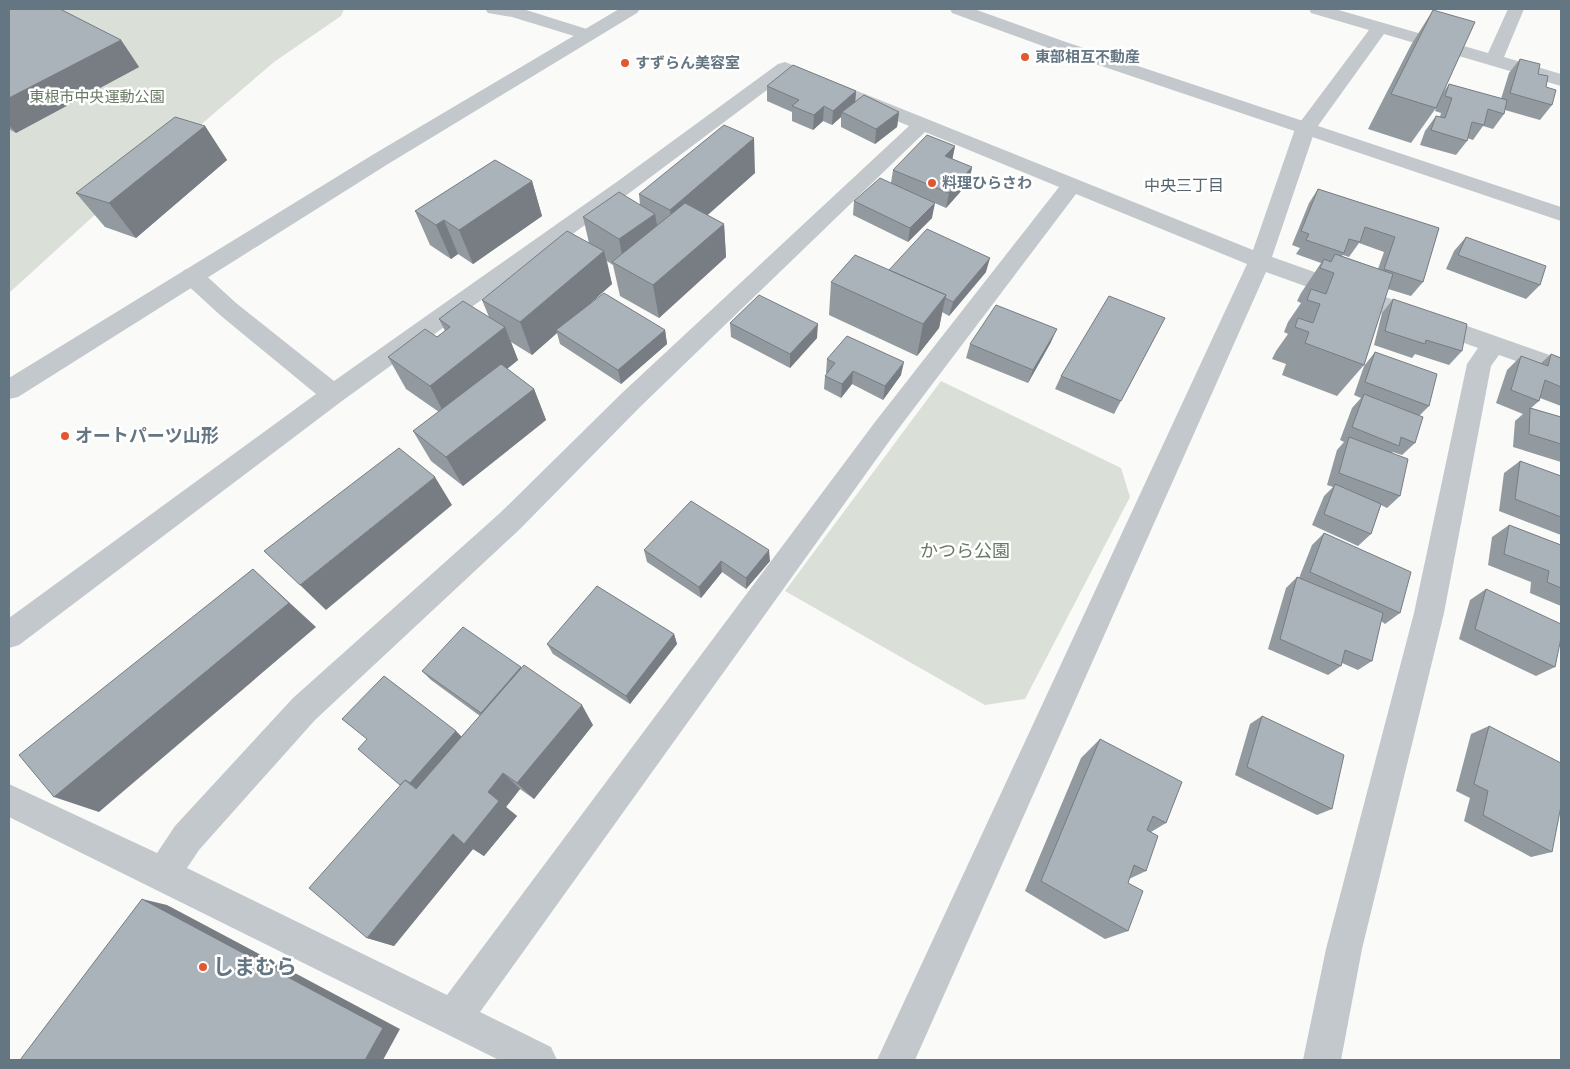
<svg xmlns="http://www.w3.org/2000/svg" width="1570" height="1069" font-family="Jost,'Noto Sans JP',sans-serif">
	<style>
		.green { fill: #dadfd7 }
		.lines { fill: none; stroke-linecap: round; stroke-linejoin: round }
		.minor { fill: #c3c8cc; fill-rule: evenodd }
		.tertiary { fill: #c3c8cc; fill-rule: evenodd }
		.wall { fill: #929a9f; fill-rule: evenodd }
		.shaded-wall { fill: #777d82 }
		.building { fill: #aab3b9; stroke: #777d82 }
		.poi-dot { fill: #e4572e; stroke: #fff; stroke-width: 2 }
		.labels { text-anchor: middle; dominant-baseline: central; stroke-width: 5; stroke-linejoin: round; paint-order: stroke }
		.far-poi-label { font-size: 15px; font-weight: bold; fill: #657683; stroke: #fff; text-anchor: start }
		.far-park-label { font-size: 15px; fill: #687a64; stroke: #fff }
		.far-neighbourhood-label { font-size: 16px; fill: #57646e; stroke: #fff }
		.poi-label { font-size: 18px; font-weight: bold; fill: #657683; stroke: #fff; text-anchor: start }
		.park-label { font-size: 18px; fill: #687a64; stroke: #fff }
		.near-poi-label { font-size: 21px; font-weight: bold; fill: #657683; stroke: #fff; text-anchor: start }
	</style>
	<rect width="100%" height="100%" fill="#fafaf8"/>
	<!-- green -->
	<path class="green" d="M9 9H344L341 16 274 62 88 221 9 293Z
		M941 381 1121 468 1130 497 1025 699 985 705 785 591Z"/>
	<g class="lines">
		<!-- minor -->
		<path class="minor" d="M485 9H523L593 31 596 35 593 39 587 40 512 17 488 13Z
			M1309 9H1335L1488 53 1508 9H1524L1504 57 1561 74V86L1384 34 1315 130 1272 257 1561 359V377L1499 355 1491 366 1444 613 1362 949 1341 1060H1303L1326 949 1414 613 1467 364 1478 348 1266 272 915 1060H877L1247 264 1076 194 893 436 480 1012 551 1047 557 1060H499L9 817V784L157 853 175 826 293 698 500 513 622 393 909 126 787 75 632 191 342 401 19 645 9 648V618L316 394 220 315 184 282 181 276 184 270 192 268 200 270 236 303 334 381 618 181 778 64 785 62 1253 250 1295 129 1369 30 1311 13ZM925 132 1059 187 875 422 447 995 187 868 199 850 315 720 520 529 640 407Z"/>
		<!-- tertiary -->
		<path class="tertiary" d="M619 9H640L637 13 388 164 18 397 9 399V378L374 154Z
			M950 9H974L1063 41 1561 207V221L1051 49 952 13Z"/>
	</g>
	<!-- wall -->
	<path class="wall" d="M9 9 121 40 139 67 16 133 9 129Z
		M1433 10 1442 94 1449 84 1501 99 1509 73 1520 59 1538 74 1546 87 1552 105 1540 120 1505 110 1504 114 1493 129 1483 126 1473 140 1467 138V141L1456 155 1420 145 1425 131 1436 116 1440 117 1441 113 1435 111 1436 108 1411 143 1368 129 1411 45Z
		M767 86 856 91 855 102 899 112 897 127 875 144 841 127V117L832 125 823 121 813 130 792 121V112L767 101Z
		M205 126 227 160 136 238 105 227 76 193Z
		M955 146 952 159 972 167 969 182 946 208 928 200 932 218 908 242 853 215 854 201 891 183 893 170Z
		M755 173 707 215 724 224 726 257 659 318 620 296 613 265 607 261 612 284 592 302 665 330 667 344 621 384 560 344 557 333 532 355 511 342 518 360 507 369 534 389 546 420 463 486 431 461 413 431 439 412 406 389 388 357 437 337 445 331 439 319 489 317 482 300 589 243 583 217 640 205 639 194Z
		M532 181 542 216 473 264 458 254 451 259 430 245 415 211Z
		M1318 189 1439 228 1423 282 1411 296 1388 289 1364 365 1337 396 1282 375 1286 364 1272 359 1276 351 1288 334 1284 332 1288 322 1301 303 1297 301 1301 293 1321 263 1296 254 1300 248 1292 245 1309 203ZM1359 243 1384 252 1378 269 1342 256 1343 255 1349 257Z
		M1466 237 1540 285 1526 299 1446 269 1454 251Z
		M889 270 986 272 949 316 942 312 939 328 917 356 829 315 831 282Z
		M1393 299 1462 351 1449 365 1415 354 1412 358 1374 345 1382 313Z
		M1165 318 1114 414 1055 389 1061 376Z
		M730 323 817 338 790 368 731 337Z
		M1051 342 1028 383 966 358 970 344Z
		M1375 352 1429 406 1419 416 1415 443 1402 455 1393 452 1392 453 1400 496 1387 508 1381 505 1371 534 1358 546 1312 525 1324 496 1333 487 1327 485 1337 450 1344 442 1340 440 1352 408 1361 398 1354 395 1364 366Z
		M1551 354 1561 358V406L1540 398 1539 401 1531 408 1561 417V462L1513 447 1515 421 1523 414 1496 403 1507 370 1521 356 1540 364Z
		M827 359 901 375 883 400 852 384 841 398 824 389 825 376 827 373H826Z
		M1520 461 1561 476V535L1499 511 1504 473Z
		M1509 525 1561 545V606L1530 593 1531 582 1488 565 1492 537Z
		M1324 533 1400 613 1385 624 1381 621 1372 661 1358 670 1342 663 1341 666 1328 675 1268 649 1286 588 1297 577 1299 578 1312 545Z
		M644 550 770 561 746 589 722 572 701 598 647 562Z
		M1486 589 1555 667 1536 676 1459 639 1470 600Z
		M674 634 677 644 630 704 553 654 547 644Z
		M521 668 593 725 534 799 520 789 506 807 517 816 484 856 473 849 394 946 367 938 456 731 461 737 480 716 431 680 422 671Z
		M1262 716 1332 809 1317 815 1235 775 1250 724Z
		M1489 726 1552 852 1531 857 1464 821 1470 798 1456 791 1471 734Z
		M1100 739 1166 823 1151 832 1146 871 1129 879 1128 883V931L1105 939 1025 891 1081 758Z"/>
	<!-- shaded-wall -->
	<path class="shaded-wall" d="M121 40 139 67 16 133 9 125V98Z
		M856 91 855 106 842 112 841 117 832 125 833 111Z
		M824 106 823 121 813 130 814 115Z
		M899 112 897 127 875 144 876 129Z
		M205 126 227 160 136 238 109 203Z
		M754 138 755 173 675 244 670 210Z
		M955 146 952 161 945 156Z
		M972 167 969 182 946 208 949 193Z
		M532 181 542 216 473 264 459 230Z
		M935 203 932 218 908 242 910 228Z
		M655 214 661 248 625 270 619 239Z
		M444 220 458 254 451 259 436 225Z
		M724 224 726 257 659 318 653 285Z
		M604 251 612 284 558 332 556 330 557 333 532 355 520 322Z
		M990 258 986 272 949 316 953 302Z
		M946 295 939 328 917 356 923 324Z
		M818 324 817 338 790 368V354Z
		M505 327 518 360 446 417 430 386Z
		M1057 329 1051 342 1028 383 1033 370Z
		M665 330 667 344 621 384 618 370Z
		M904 362 901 375 883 400 885 386Z
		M853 371 852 384 841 398 842 384Z
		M534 389 546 420 463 486 446 457Z
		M435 477 452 505 326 610 300 585Z
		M769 550 770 561 746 589V578Z
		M721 561 722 572 701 598 699 587Z
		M253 569 316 627 99 812 54 797Z
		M674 634 677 644 630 704 626 696Z
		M521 667 527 676 488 722 481 713Z
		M582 705 593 725 534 799 517 783Z
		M456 731 464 739 419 791 405 780Z
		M503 773 520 789 506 807 517 816 484 856 473 849 394 946 367 938Z
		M142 899 167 905 400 1029 383 1060H365Z"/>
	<!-- building -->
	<path class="building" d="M9 9H60L121 40 9 98Z
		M1433 10 1475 22 1436 108 1391 94Z
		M1520 59 1540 64 1538 74 1548 76 1546 87 1556 90 1552 105 1510 93Z
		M793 65 856 91 833 111 824 106 814 115 792 106 799 100 767 86Z
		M1449 84 1507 100 1504 114 1488 109 1484 125 1472 122 1467 141 1431 130 1436 116 1445 118 1452 98 1445 96Z
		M864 95 899 112 876 129 842 112Z
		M175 117 205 126 109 203 76 193Z
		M724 125 754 138 670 210 639 194Z
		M927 135 955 146 945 156 972 167 949 193 893 170Z
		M495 160 532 181 459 230 444 220 436 225 415 211Z
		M880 178 935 203 910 228 854 201Z
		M1318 189 1439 228 1423 282 1384 269 1395 237 1365 227 1360 242 1349 239 1344 253 1306 240 1309 234 1301 231Z
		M619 192 655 214 619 239 583 217Z
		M685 203 724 224 653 285 612 262Z
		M927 229 990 258 953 302 945 298 946 295 889 270Z
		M567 231 604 251 520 322 482 300Z
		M1466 237 1546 266 1540 285 1458 255Z
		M1335 254 1393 274 1364 365 1305 343 1309 332 1295 327 1298 318 1313 323 1320 304 1307 300 1311 289 1326 294 1334 273 1320 268 1324 259 1331 262Z
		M855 255 946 295 923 324 831 282Z
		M604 293 665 330 618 370 556 330Z
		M759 295 818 324 790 354 730 323Z
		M1109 296 1165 318 1121 401 1061 376Z
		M1393 299 1467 324 1462 351 1426 340 1425 344 1385 331Z
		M463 301 505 327 430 386 388 357 425 329 437 337 450 327 439 319Z
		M996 305 1057 329 1033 370 970 344Z
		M847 336 904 362 885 386 853 371 842 384 825 376 835 363 827 359Z
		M1375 352 1437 374 1429 406 1365 382Z
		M1551 354 1561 358V387L1545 380 1539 401 1511 390 1521 356 1548 366Z
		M501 364 534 389 446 457 413 431Z
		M1364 394 1423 417 1415 443 1401 437 1399 446 1352 427Z
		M1530 408 1561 417V444L1529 434Z
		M1349 437 1408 459 1400 496 1339 473Z
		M399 448 435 477 300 585 264 551Z
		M1520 461 1561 476V517L1515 499Z
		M1335 484 1381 504 1371 534 1324 514Z
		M691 501 769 550 746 578 721 561 699 587 644 550Z
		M1509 525 1561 545V588L1547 582 1549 571 1504 554Z
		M1324 533 1411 572 1400 613 1310 572Z
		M253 569 289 603 54 797 19 755Z
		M1297 577 1383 613 1372 661 1345 650 1341 666 1280 639Z
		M597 586 674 634 626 696 547 644Z
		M1486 589 1561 624V638L1555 667 1475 629Z
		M463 627 521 667 481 713 422 671Z
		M524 665 582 705 517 783 503 773 488 792 499 801 464 844 453 834 367 938 309 888 405 780 416 789Z
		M384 676 456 731 410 783 405 780 400 785 358 749 367 739 342 719Z
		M1262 716 1344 755 1332 809 1247 767Z
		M1489 726 1561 763V806L1552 852 1483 815 1488 791 1474 784Z
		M1100 739 1182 782 1166 823 1153 816 1147 830 1158 836 1146 871 1134 865 1128 883 1143 891 1128 931 1041 881Z
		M142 899 383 1028 365 1060H20Z"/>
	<!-- markers -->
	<g class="poi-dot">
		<circle cx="1025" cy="57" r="5"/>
		<circle cx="625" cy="63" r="5"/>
		<circle cx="932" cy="183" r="5"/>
		<circle cx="65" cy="436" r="5"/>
		<circle cx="203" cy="967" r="5"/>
	</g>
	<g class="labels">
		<!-- far-poi labels -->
		<g class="far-poi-label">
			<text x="1035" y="57">東部相互不動産</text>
			<text x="635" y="63">すずらん美容室</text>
			<text x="942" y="183">料理ひらさわ</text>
		</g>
		<!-- far-park labels -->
		<g class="far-park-label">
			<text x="97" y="97">東根市中央運動公園</text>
		</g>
		<!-- far-neighbourhood labels -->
		<g class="far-neighbourhood-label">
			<text x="1184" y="185">中央三丁目</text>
		</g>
		<!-- poi labels -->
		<g class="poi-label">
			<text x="75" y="436">オートパーツ山形</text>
		</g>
		<!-- park labels -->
		<g class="park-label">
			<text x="965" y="551">かつら公園</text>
		</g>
		<!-- near-poi labels -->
		<g class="near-poi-label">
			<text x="213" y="967">しまむら</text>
		</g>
	</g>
	<!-- border -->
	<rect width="1570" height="1069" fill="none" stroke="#657683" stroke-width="20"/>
</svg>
